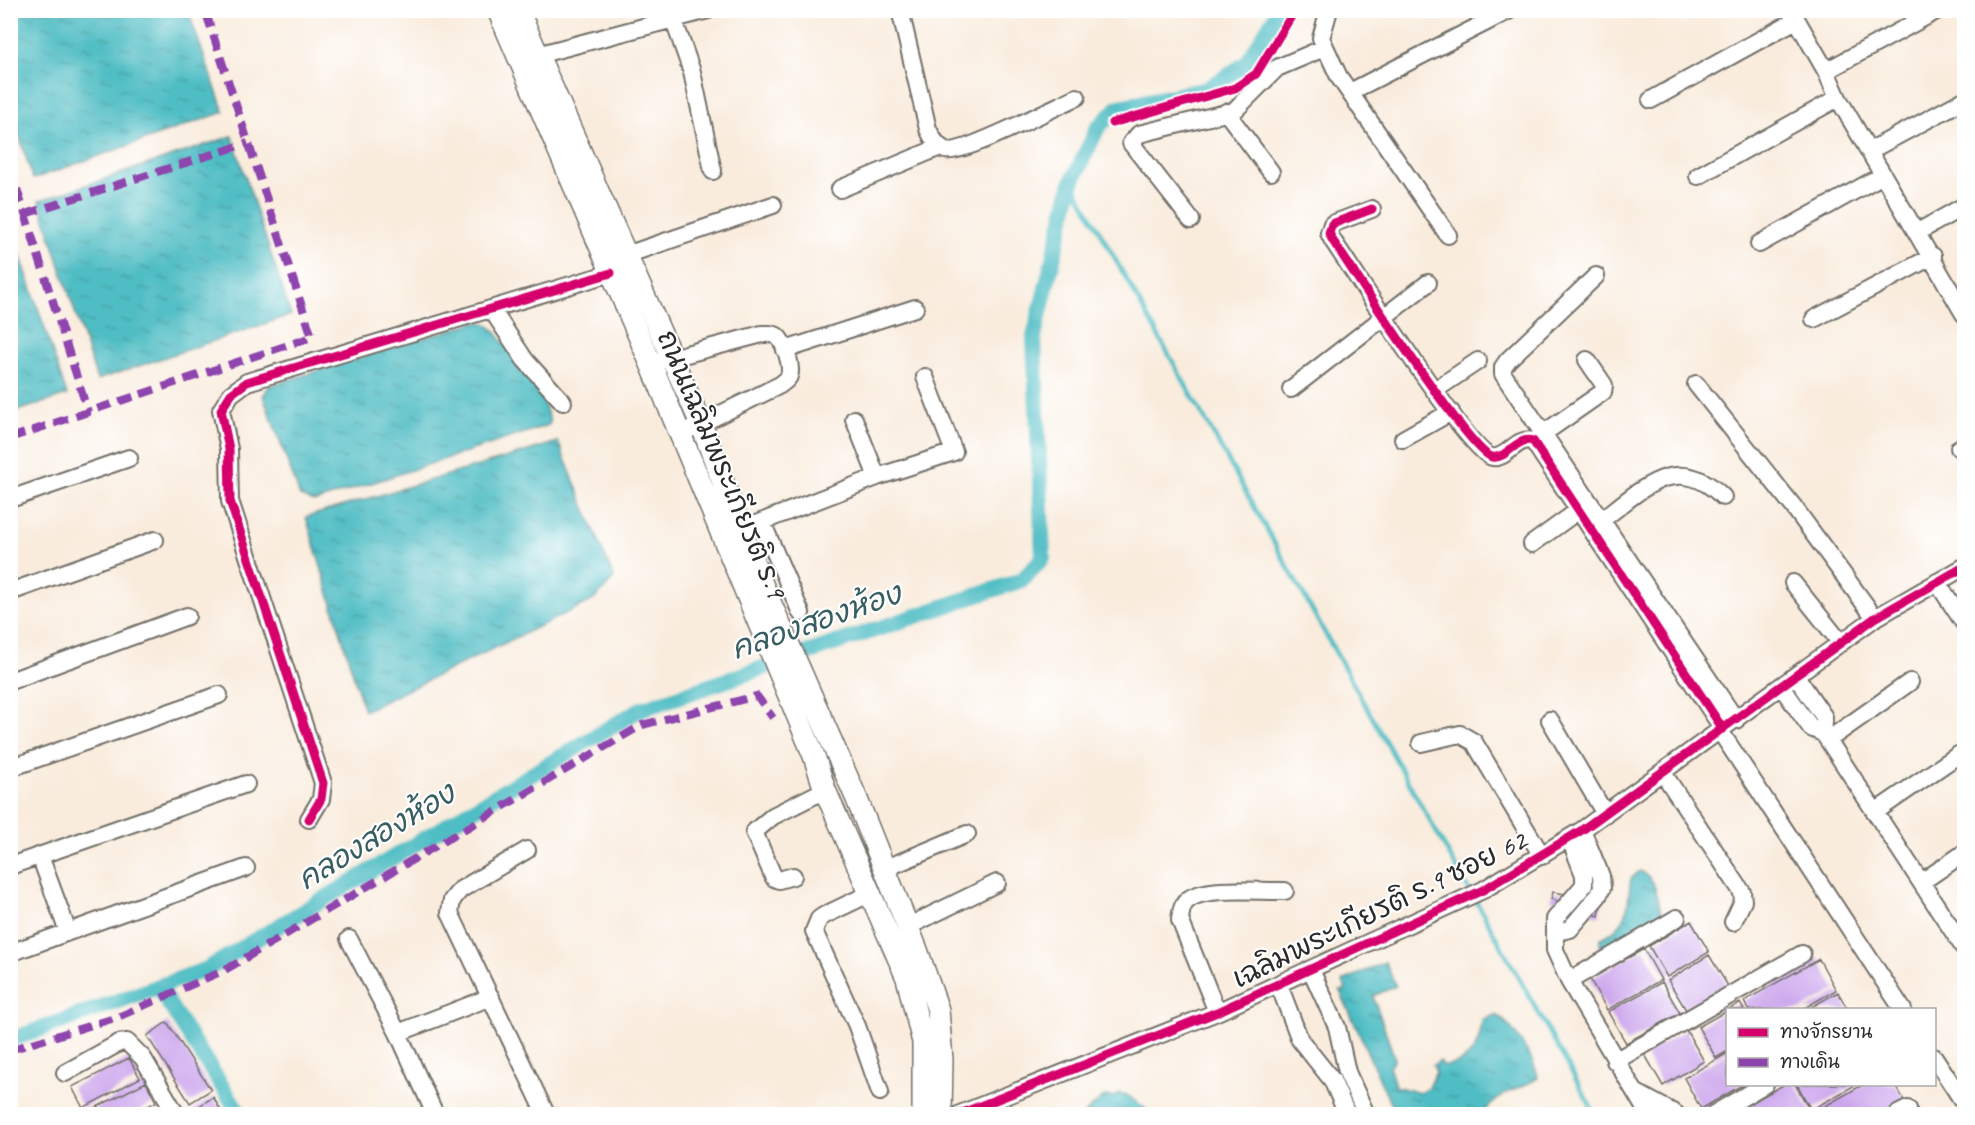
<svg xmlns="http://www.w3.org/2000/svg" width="1975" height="1125" font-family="Caveat,'Playpen Sans Thai',sans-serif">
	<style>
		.water { fill: url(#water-ripples); stroke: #3d7478; stroke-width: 1.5 }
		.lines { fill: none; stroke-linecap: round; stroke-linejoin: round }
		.stream { stroke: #4fbdc4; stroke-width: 4.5 }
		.canal { stroke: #4fbdc4; stroke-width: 16 }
		.building { fill: #cca6ed }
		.minor-casing { stroke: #736f69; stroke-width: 20 }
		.major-casing { stroke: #736f69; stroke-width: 24 }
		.minor { stroke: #fff; stroke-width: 16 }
		.major { stroke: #fff; stroke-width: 21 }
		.quiet { stroke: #8e44ad; stroke-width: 8; stroke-dasharray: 15 8; stroke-linecap: butt }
		.cycleway-casing { stroke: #fff; stroke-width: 13 }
		.cycleway { stroke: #d6006c; stroke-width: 9 }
		.labels { text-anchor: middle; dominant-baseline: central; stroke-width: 4.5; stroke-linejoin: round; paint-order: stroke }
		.street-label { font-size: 28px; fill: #2b2b2b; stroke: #fff }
		.water-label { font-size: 30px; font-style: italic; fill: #385e61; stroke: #fff }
	</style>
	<defs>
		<pattern id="water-ripples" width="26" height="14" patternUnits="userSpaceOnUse" patternTransform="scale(1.5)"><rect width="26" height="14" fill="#4fbdc4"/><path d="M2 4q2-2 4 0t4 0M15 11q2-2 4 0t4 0" fill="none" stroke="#429a9f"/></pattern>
	</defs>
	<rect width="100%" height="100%" fill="#fff"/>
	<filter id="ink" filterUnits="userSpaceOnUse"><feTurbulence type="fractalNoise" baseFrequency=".0167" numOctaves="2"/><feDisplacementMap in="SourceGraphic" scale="12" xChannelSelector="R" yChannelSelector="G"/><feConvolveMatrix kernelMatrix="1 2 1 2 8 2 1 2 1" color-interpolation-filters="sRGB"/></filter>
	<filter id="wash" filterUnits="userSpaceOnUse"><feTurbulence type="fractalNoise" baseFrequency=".008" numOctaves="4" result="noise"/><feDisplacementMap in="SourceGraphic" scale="24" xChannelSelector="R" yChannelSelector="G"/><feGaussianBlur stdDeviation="1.35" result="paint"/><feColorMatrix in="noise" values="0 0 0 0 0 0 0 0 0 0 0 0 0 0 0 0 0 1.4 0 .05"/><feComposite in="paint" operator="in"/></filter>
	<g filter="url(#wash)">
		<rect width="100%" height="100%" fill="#f9ecdd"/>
		<!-- water -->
		<path class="water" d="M10 11H188L224 112 33 179 11 111Z
			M232 136 291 315 97 380 39 201Z
			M10 224 67 395 11 413H10Z
			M476 322 486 323 494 330 539 389 550 421 549 425 314 502 300 496 263 396 269 386Z
			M558 442 614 578 594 600 364 711 306 517Z
			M1640 871C1659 879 1656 901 1662 913L1604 948 1600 947V939C1633 923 1626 906 1631 878Z
			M1385 962 1396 986 1373 996 1395 1059 1389 1066 1395 1086 1420 1093 1429 1087 1436 1072 1433 1065 1440 1061 1444 1066C1471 1063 1480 1046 1482 1020L1495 1015C1510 1020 1536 1062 1538 1078 1530 1084 1526 1084 1517 1088 1502 1094 1491 1104 1481 1114H1395L1340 991 1346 990 1343 981Z
			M1119 1093 1127 1095 1152 1114H1084L1105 1096 1115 1097Z"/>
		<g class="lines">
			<!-- stream -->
			<path class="stream" d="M1072 182 1470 892
				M1475 899 1595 1114"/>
			<!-- canal -->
			<path class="canal" d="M158 987 240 1114
				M10 1040 207 969 639 710 1022 580 1043 558 1034 337 1072 182 1098 127 1119 107 1207 89 1247 63 1279 10"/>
		</g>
		<g id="blocks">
			<!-- building -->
			<path class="building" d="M1553 892 1602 900 1599 916 1551 899Z
				M1691 921 1709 952 1667 977 1649 946Z
				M1644 949 1661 980 1607 1010 1590 979Z
				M1709 955 1728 986 1686 1010 1668 980Z
				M1819 959 1836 990 1801 1010H1748L1744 1001Z
				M1662 982 1680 1013 1626 1043 1608 1012Z
				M1838 992 1848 1010H1806Z
				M1740 1003 1744 1010H1728Z
				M1728 1010V1051L1716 1058 1698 1027Z
				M167 1022 211 1090 190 1103 147 1036Z
				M1686 1030 1704 1061 1663 1086 1645 1055Z
				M1728 1053V1084H1744L1701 1109 1684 1078Z
				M129 1058 140 1078 83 1108 72 1087Z
				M146 1082 156 1102 132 1114H83Z
				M1785 1084H1795L1810 1111 1804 1114H1750L1746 1106Z
				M1797 1084H1857L1811 1110Z
				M1864 1084H1895L1905 1102 1882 1114H1811Z
				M213 1097 223 1114H195L193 1110Z"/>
		</g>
	</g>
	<g filter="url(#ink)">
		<use href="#blocks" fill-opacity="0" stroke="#736f69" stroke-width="1.5"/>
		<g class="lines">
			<!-- minor casing -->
			<g class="minor-casing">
				<path id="minor" d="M900 10 928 129C932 137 936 146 945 150 960 156 1057 106 1077 97
					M1329 10 1321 38 1339 77 1448 235
					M1791 10 1826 71 1838 98 1964 314
					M673 18 692 72 713 171
					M537 55 708 10
					M1826 71 1938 10
					M1350 92 1510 10
					M1651 100 1796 20
					M1226 112 1271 172
					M1869 151 1964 100
					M1698 176 1838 98
					M840 189 940 147
					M1372 209 1332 224 1329 233 1333 241C1353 270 1470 453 1492 457 1507 460 1516 436 1533 441L1723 729
					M1191 220 1131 143 1139 134 1234 111 1277 68 1324 48
					M1918 232 1964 206
					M1759 244 1883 175
					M626 255 773 205
					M1596 276 1508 360 1503 367V374L1736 720
					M492 310 525 360 563 402
					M1814 319 1933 256
					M785 350 915 308
					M660 361 762 334C766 334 773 333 777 336 785 343 794 369 788 378 786 381 782 383 780 385L680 434
					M1696 384 1793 506 1875 618
					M1291 389 1428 283
					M1435 390 1478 361
					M854 419 877 477
					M1544 433 1603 392 1604 385 1587 360
					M1403 439 1451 412
					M1959 448H1964
					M10 499 129 458
					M1602 520C1642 489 1678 451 1723 497
					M762 522 801 613
					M743 529 877 477 954 452 925 377
					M1532 544 1579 510
					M1937 582 1964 623
					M1793 583 1841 643
					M10 592 155 540
					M1796 676 1824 717 1823 733
					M10 681 187 616
					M1781 686 1811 728 1823 733 1828 740 1964 948
					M1550 720 1605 814
					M1720 731 1903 1010
					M1828 740 1910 682
					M1421 743 1460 734 1474 742 1542 856
					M10 768 219 695
					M1663 773 1742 892 1743 901 1733 922
					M1875 812 1958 755
					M309 819 321 799 323 783 230 501 229 449 221 410 231 394 247 382 611 273
					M1570 839 1584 875V885L1555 919V950L1569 981 1648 1114
					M527 850 460 890 452 900 450 913 546 1114
					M40 856 68 932
					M10 866 246 784
					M884 869 967 834
					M793 876 779 880 774 878 754 832 773 816 825 790
					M1923 881 1964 853
					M871 893 825 915 819 919 814 931 857 1026 880 1092
					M907 927 997 883
					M1557 932 1570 929 1598 896 1602 888 1601 876 1582 830
					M349 939 398 1033 435 1114
					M10 953 246 868
					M1311 970 1337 1027 1347 1072 1366 1114
					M1569 981 1677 918
					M1279 985 1300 1040 1332 1080 1347 1114
					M1217 1012 1180 920C1181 911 1182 904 1189 899 1207 886 1262 892 1285 891
					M398 1033 491 997
					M1934 1057 1964 1103
					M1615 1061 1802 954
					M65 1073 119 1043 127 1042 143 1058 176 1114
					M1637 1093 1676 1114
					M960 1114 1217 1012 1483 890 1582 830 1875 618 1964 567
					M1714 1114 1765 1084
					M1898 1114 1908 1109"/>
			</g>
			<!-- major casing -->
			<g class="major-casing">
				<path id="major" d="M498 10 651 364 814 756 825 790 907 978 923 1042V1114
					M518 10 701 424 759 577 856 797 917 950 938 1010 942 1060 941 1114"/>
			</g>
			<!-- minor -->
			<use href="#minor" class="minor"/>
			<!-- major -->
			<use href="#major" class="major"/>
			<!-- quiet -->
			<path class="quiet" d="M10 167 88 412
				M25 214 248 143
				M10 438 312 337 205 10
				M10 1050 118 1017 225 970 642 725 757 696 773 718"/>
			<!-- cycleway casing -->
			<g class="cycleway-casing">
				<path id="cycleway" d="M1112 123 1235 88 1256 74 1295 10
					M1372 209 1332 224 1329 233 1333 241C1353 270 1470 453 1492 457 1507 460 1516 436 1533 441L1723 729
					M309 819 321 799 323 783 230 501 229 449 221 410 231 394 247 382 611 273
					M960 1114 1217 1012 1483 890 1582 830 1875 618 1964 567"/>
			</g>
			<!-- cycleway -->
			<use href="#cycleway" class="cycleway"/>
		</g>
	</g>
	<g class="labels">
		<!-- street labels -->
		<g class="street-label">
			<text transform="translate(722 464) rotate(67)">ถนนเฉลิมพระเกียรติ ร.9</text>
			<text transform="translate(1379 909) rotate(-26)">เฉลิมพระเกียรติ ร.9 ซอย 62</text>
		</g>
		<!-- water labels -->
		<g class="water-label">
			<text transform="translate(816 621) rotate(-19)">คลองสองห้อง</text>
			<text transform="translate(376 836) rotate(-31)">คลองสองห้อง</text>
		</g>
	</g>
	<!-- margin -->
	<rect width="1975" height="1125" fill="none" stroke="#fff" stroke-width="36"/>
	<!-- legend -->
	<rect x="1726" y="1008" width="210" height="78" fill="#ffffff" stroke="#aaaaaa" stroke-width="1.5"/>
	<rect x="1738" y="1028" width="30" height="9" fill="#d6006c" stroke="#aaaaaa" stroke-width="1.5"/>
	<text x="1780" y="1038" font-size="18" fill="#2b2b2b">ทางจักรยาน</text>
	<rect x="1738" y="1058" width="30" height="9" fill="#8e44ad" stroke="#aaaaaa" stroke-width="1.5"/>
	<text x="1780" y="1068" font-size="18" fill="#2b2b2b">ทางเดิน</text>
</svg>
